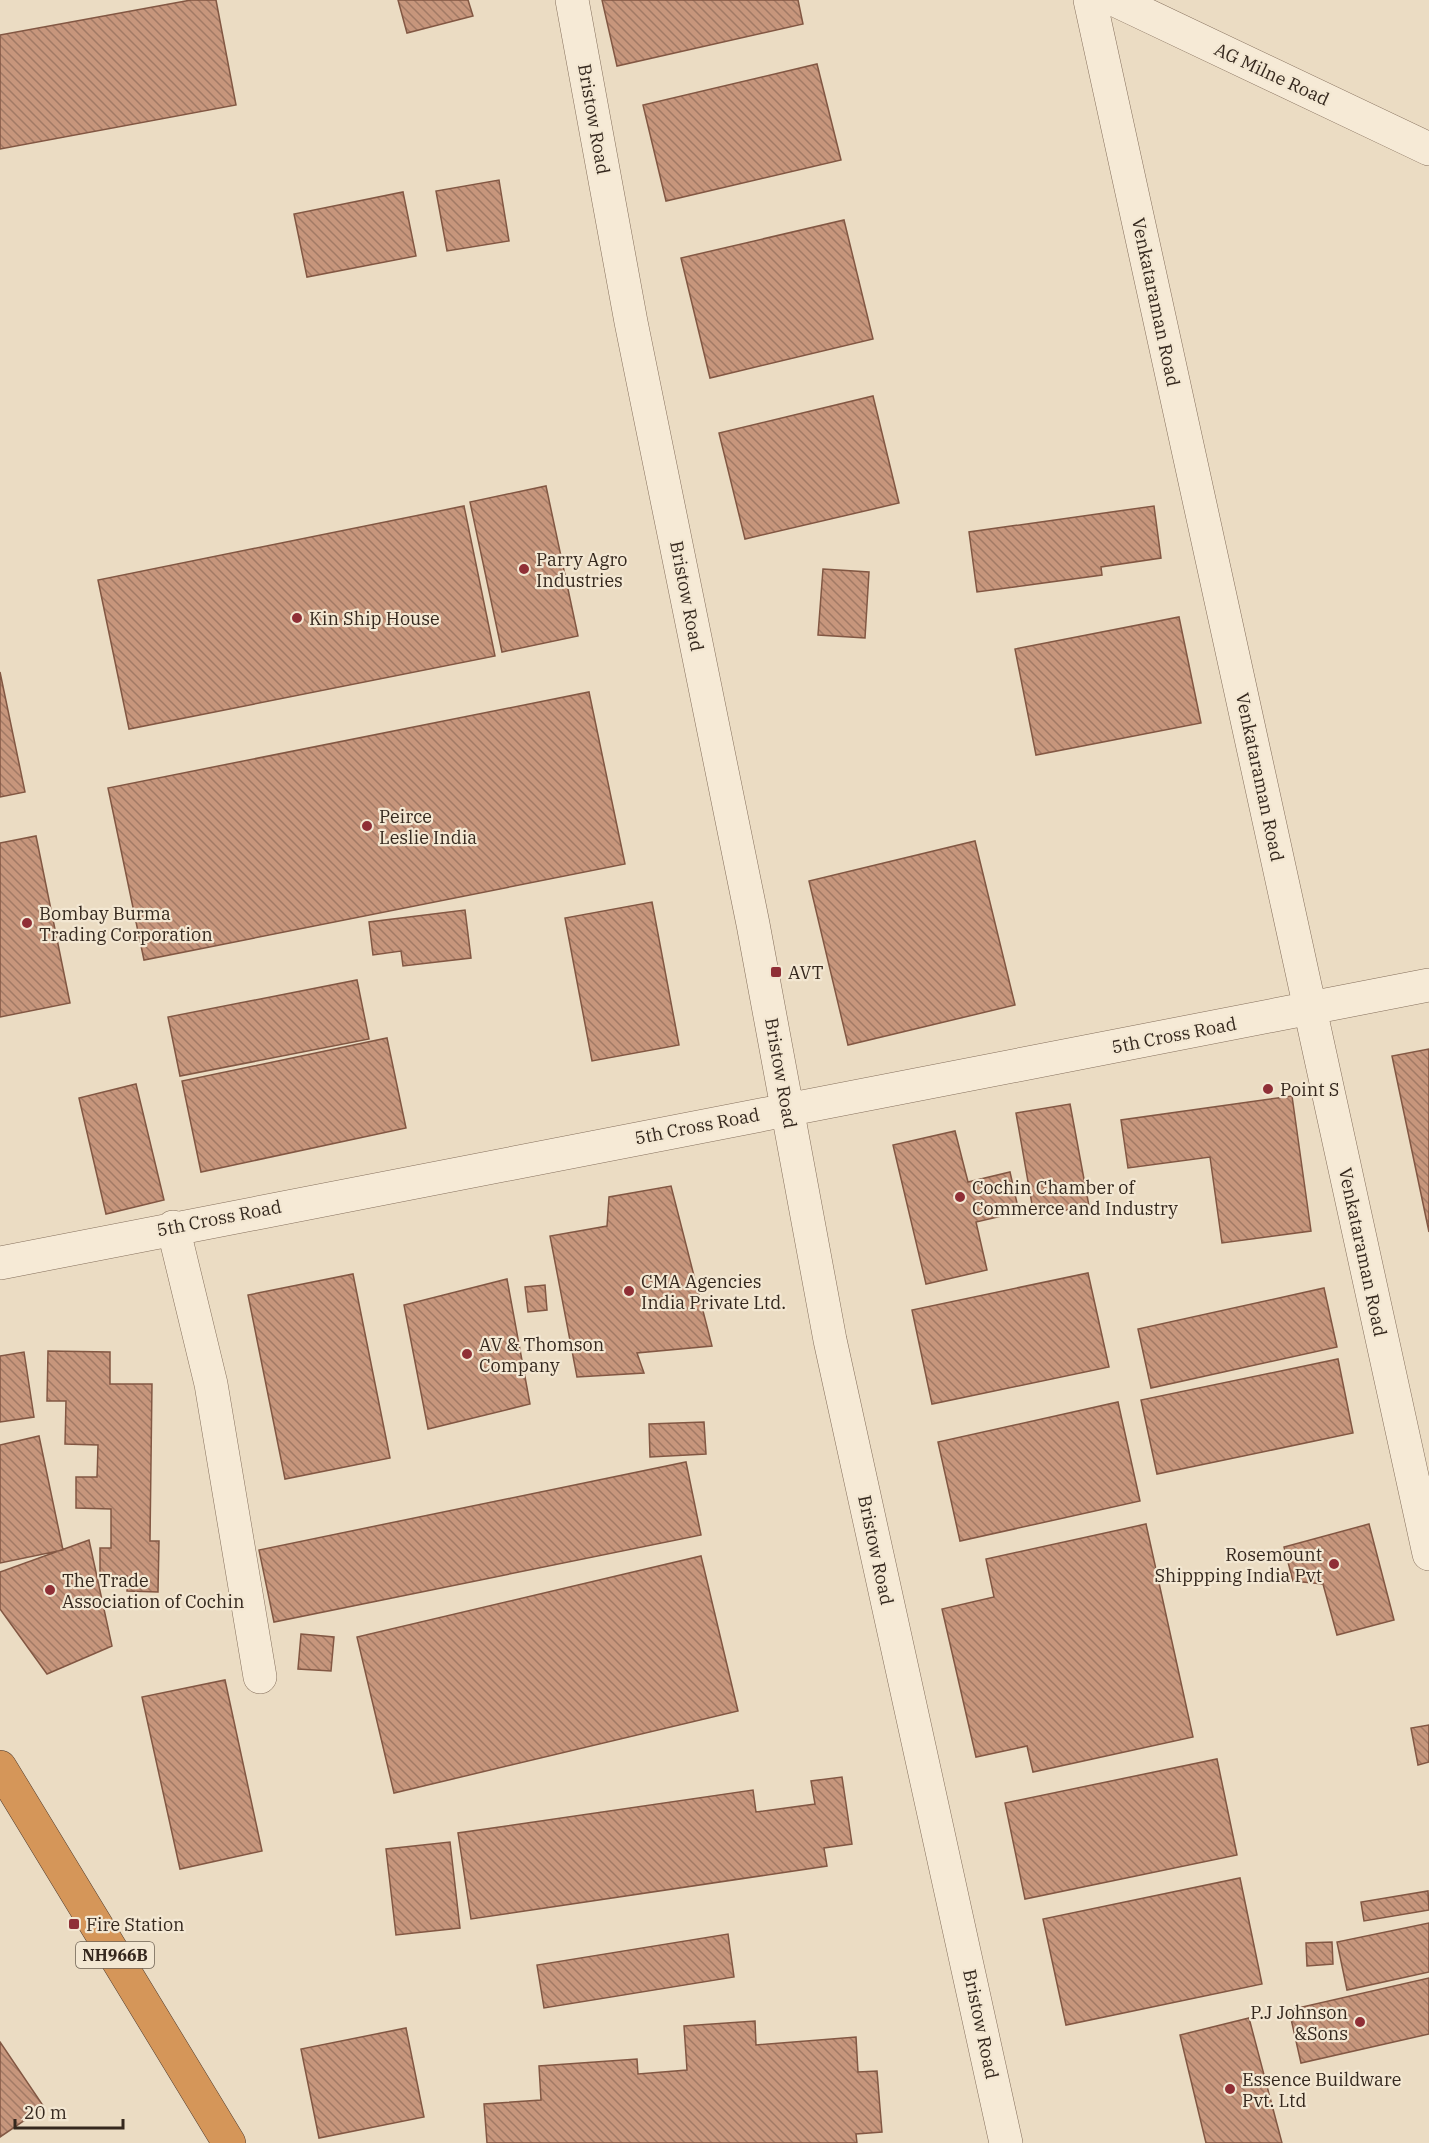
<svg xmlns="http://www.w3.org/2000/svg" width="1429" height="2143" font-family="'IBM Plex Serif',serif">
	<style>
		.building { fill: url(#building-back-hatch); stroke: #825743; stroke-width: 1.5 }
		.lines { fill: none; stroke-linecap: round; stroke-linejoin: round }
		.minor-casing { stroke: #846e5b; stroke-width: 34 }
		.highway-casing { stroke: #523d2f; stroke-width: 34 }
		.minor { stroke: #f6ead6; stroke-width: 33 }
		.highway { stroke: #d59659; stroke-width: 33 }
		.poi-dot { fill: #8f2f36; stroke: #f3e7d2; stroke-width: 2 }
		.labels { text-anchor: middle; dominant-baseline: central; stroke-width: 4.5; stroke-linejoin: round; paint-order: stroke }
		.shield { fill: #f3e7d2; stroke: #6e6154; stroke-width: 1.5 }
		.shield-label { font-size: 16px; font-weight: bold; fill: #35281e }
		.street-label { font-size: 18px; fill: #35281e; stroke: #f3e7d2 }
		.poi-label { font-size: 18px; fill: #35281e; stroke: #f3e7d2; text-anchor: start }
	</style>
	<defs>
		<pattern id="building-back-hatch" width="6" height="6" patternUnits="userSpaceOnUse" patternTransform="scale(1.5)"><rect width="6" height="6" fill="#c7967c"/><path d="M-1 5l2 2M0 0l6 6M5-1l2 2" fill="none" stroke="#a27a65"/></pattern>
	</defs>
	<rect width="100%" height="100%" fill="#ebdcc3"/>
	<!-- building -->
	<path class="building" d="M191 0H216L236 105 0 149V35Z
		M398 0H468L473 16 407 33Z
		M602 0H798L803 24 617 66Z
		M817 64 841 160 666 201 643 105Z
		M499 180 509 241 447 251 436 191Z
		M403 192 416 256 307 277 294 214Z
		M844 220 873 339 710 378 681 258Z
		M873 396 899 503 745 539 719 433Z
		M546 486 578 636 502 652 470 502Z
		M464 506 495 656 129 729 98 580Z
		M1154 506 1161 558 1101 567 1102 575 977 592 969 532Z
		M823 569 869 572 865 638 818 635Z
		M1179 617 1201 723 1036 755 1015 649Z
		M0 672 25 792 0 797Z
		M589 692 625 864 144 960 108 788Z
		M36 836 70 1003 0 1017V843Z
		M975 841 1015 1005 848 1045 809 881Z
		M652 902 679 1045 592 1061 565 918Z
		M465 910 471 958 403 966 401 951 373 955 369 922Z
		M357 980 369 1039 180 1076 168 1017Z
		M387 1038 406 1128 201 1172 182 1081Z
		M1429 1049V1232L1392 1056Z
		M136 1084 164 1200 106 1214 79 1098Z
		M1292 1096 1311 1231 1222 1243 1210 1157 1128 1168 1121 1120Z
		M1070 1104 1089 1206 1034 1216 1016 1113Z
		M955 1131 968 1182 1010 1172 1019 1212 976 1222 987 1270 926 1284 893 1145Z
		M671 1186 712 1346 637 1353 644 1373 577 1377 550 1236 607 1226 609 1197Z
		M1088 1273 1109 1367 932 1404 912 1310Z
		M353 1274 390 1458 285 1479 248 1295Z
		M507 1279 530 1404 428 1429 404 1305Z
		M545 1285 547 1310 528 1312 525 1287Z
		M1324 1288 1337 1347 1151 1388 1138 1329Z
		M48 1351 110 1352V1384H152L150 1541H159L158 1592 127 1591V1576L100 1575V1548H111V1509L76 1508V1477H97L98 1445 65 1444 66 1401H47Z
		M24 1352 34 1417 0 1422V1356Z
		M1338 1359 1353 1433 1157 1474 1141 1400Z
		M1118 1402 1140 1501 960 1541 938 1442Z
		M704 1422 706 1454 650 1457 649 1424Z
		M39 1436 63 1550 0 1563V1445Z
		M686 1462 701 1535 274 1622 259 1550Z
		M1146 1524 1193 1737 1033 1772 1027 1746 976 1757 942 1609 994 1597 986 1559Z
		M1369 1524 1394 1620 1337 1635 1323 1584 1293 1581 1284 1547Z
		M89 1540 112 1646 47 1674 0 1609V1572Z
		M701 1556 738 1711 394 1793 357 1637Z
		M301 1634 334 1637 331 1671 298 1669Z
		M225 1680 262 1851 180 1869 142 1697Z
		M1429 1725V1762L1418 1765 1411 1728Z
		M1217 1759 1237 1855 1025 1899 1005 1803Z
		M842 1777 852 1844 824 1848 827 1866 471 1919 458 1833 753 1790 756 1812 815 1804 811 1781Z
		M450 1842 460 1928 396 1935 386 1849Z
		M1240 1878 1262 1984 1066 2025 1043 1919Z
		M1428 1891 1429 1910 1364 1921 1361 1902Z
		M1429 1923V1972L1347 1990 1337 1942Z
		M728 1934 734 1977 544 2008 537 1965Z
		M1332 1942 1333 1964 1307 1966 1306 1943Z
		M1429 1978V2034L1301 2063 1289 2010Z
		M1249 2018 1282 2143H1206L1180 2035Z
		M755 2021 756 2045 856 2037 858 2072 877 2071 882 2132 856 2134 857 2143H487L484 2104 541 2100 539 2066 637 2059 638 2074 687 2070 684 2026Z
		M406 2028 424 2117 319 2138 301 2049Z
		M0 2042 44 2107 0 2137Z"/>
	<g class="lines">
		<!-- minor casing -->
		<g class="minor-casing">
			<path id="minor" d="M572 0 631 322 753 924 830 1340 1006 2143
				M1090 0 1429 1554
				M1115 0 1429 149
				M173 1227 211 1384 260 1677
				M0 1263 1429 985"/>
		</g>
		<!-- highway casing -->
		<g class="highway-casing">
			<path id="highway" d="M0 1767 229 2143"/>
		</g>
		<!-- minor -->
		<use href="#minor" class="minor"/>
		<!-- highway -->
		<use href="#highway" class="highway"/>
	</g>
	<!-- markers -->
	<g class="poi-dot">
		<circle cx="524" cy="569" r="6"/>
		<circle cx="297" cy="618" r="6"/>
		<circle cx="367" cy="826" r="6"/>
		<circle cx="27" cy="923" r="6"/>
		<rect x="770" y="966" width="12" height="12" rx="3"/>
		<circle cx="1268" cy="1089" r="6"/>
		<circle cx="960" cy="1197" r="6"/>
		<circle cx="629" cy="1291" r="6"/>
		<circle cx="467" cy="1354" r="6"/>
		<circle cx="1334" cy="1564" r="6"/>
		<circle cx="50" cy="1590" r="6"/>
		<rect x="68" y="1918" width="12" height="12" rx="3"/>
		<circle cx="1360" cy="2022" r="6"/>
		<circle cx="1230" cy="2089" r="6"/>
	</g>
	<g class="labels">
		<!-- shield labels -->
		<rect class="shield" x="76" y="1942" width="78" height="26" rx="4.5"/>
		<g class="shield-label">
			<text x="115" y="1955">NH966B</text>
		</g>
		<!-- street labels -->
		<g class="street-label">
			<text transform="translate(1272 74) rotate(25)">AG Milne Road</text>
			<text transform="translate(594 119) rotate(80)">Bristow Road</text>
			<text transform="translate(1156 302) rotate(78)">Venkataraman Road</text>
			<text transform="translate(687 596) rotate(79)">Bristow Road</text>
			<text transform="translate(1260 777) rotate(78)">Venkataraman Road</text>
			<text transform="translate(1174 1035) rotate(-11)">5th Cross Road</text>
			<text transform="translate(781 1073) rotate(80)">Bristow Road</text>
			<text transform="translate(697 1126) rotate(-11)">5th Cross Road</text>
			<text transform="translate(219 1218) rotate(-11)">5th Cross Road</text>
			<text transform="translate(1363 1252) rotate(78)">Venkataraman Road</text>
			<text transform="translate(876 1550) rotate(78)">Bristow Road</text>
			<text transform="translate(981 2024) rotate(78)">Bristow Road</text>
		</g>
		<!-- poi labels -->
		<g class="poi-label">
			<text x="536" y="559">Parry Agro<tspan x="536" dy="21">Industries</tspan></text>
			<text x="309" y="618">Kin Ship House</text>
			<text x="379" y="816">Peirce<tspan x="379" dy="21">Leslie India</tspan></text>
			<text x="39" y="913">Bombay Burma<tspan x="39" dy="21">Trading Corporation</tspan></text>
			<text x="788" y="972">AVT</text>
			<text x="1280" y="1089">Point S</text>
			<text x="972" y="1187">Cochin Chamber of<tspan x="972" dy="21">Commerce and Industry</tspan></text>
			<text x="641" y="1281">CMA Agencies<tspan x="641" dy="21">India Private Ltd.</tspan></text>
			<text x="479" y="1344">AV &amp; Thomson<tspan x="479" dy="21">Company</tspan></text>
			<text x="1322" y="1554" text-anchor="end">Rosemount<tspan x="1322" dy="21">Shippping India Pvt</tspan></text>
			<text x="62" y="1580">The Trade<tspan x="62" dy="21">Association of Cochin</tspan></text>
			<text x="86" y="1924">Fire Station</text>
			<text x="1348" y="2012" text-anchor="end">P.J Johnson<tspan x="1348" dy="21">&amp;Sons</tspan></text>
			<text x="1242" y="2079">Essence Buildware<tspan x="1242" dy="21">Pvt. Ltd</tspan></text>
		</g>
	</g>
	<!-- scale -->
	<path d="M15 2119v9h108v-9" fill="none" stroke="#35281e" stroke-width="3"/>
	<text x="24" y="2119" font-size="18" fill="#35281e" stroke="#f3e7d2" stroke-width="4.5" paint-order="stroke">20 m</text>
</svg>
